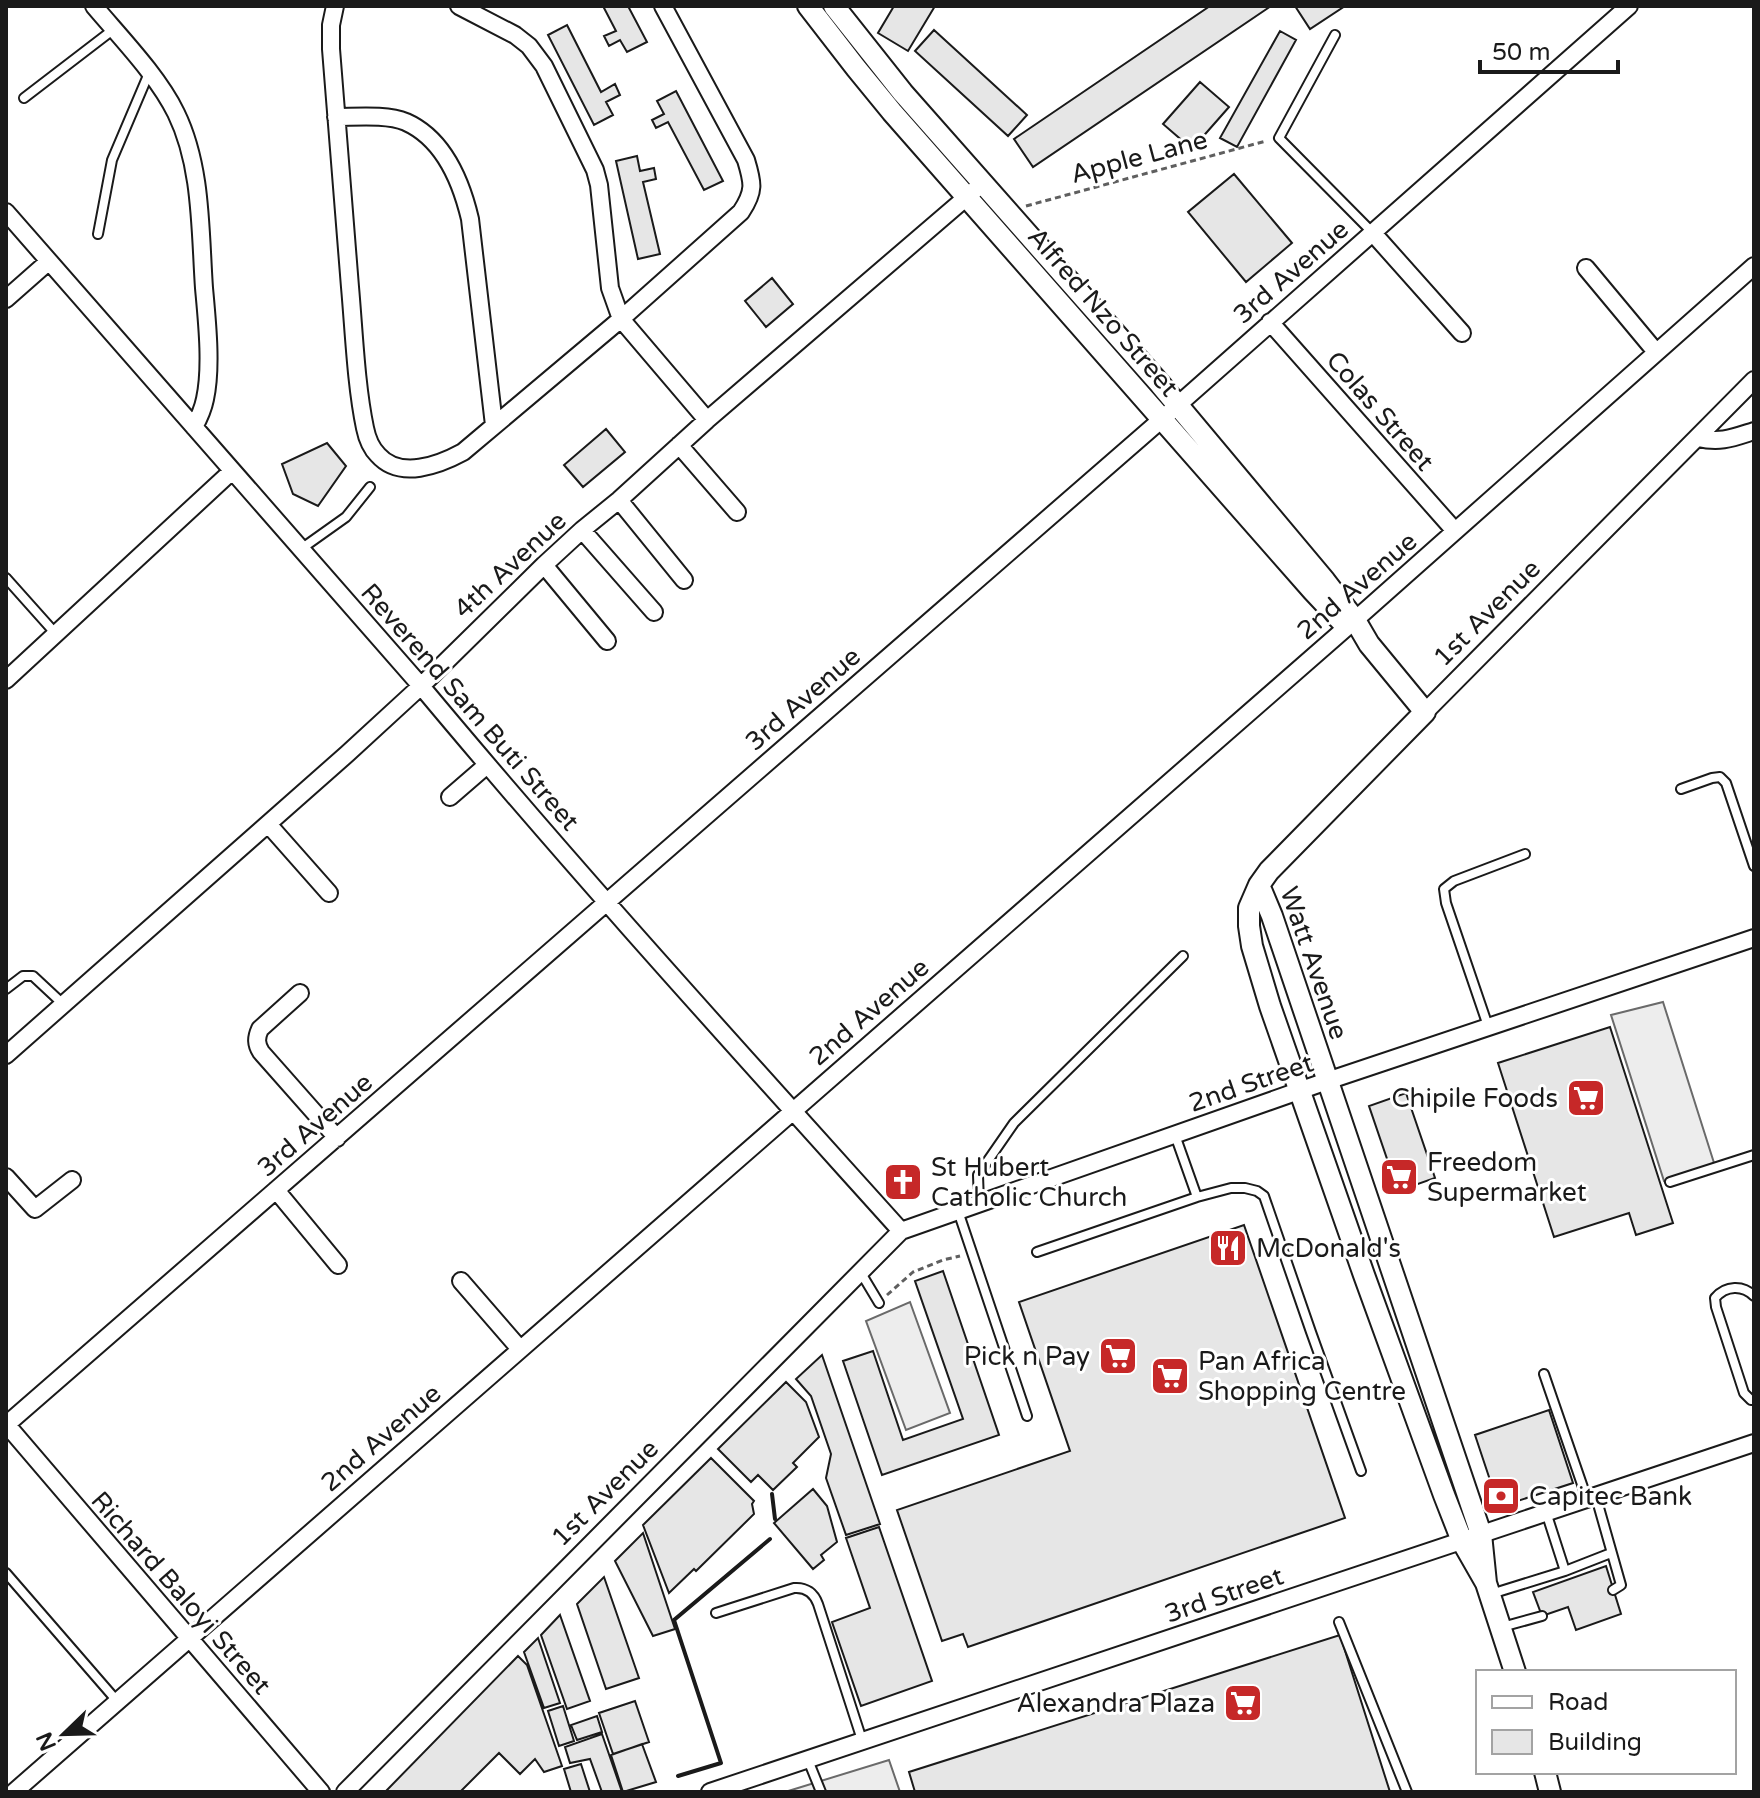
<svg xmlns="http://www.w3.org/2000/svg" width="1760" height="1798" font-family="'Varela Round',sans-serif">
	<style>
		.parking { fill: #ededed; stroke: #6a6a6a; stroke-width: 2 }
		.building { fill: #e6e6e6; stroke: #1a1a1a; stroke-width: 2 }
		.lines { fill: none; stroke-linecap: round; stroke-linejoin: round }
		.service-casing { stroke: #1a1a1a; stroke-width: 12 }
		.minor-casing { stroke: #1a1a1a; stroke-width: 20 }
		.tertiary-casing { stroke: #1a1a1a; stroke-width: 24 }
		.path { stroke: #5f5f5f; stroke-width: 3; stroke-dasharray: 6 4; stroke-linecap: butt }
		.service { stroke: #fff; stroke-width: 8 }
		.minor { stroke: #fff; stroke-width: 16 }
		.tertiary { stroke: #fff; stroke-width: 20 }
		.wall { stroke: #1a1a1a; stroke-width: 4 }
		.labels { text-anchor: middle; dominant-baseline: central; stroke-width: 6; stroke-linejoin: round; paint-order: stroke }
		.street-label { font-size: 26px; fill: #1a1a1a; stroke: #fff }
		.poi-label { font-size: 26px; fill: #1a1a1a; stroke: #fff; text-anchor: start }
	</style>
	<rect width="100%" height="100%" fill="#fff"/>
	<!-- parking -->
	<path class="parking" d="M1663 1002 1715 1166 1664 1181 1611 1015Z
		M910 1302 950 1413 906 1430 866 1321Z
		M889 1760 900 1792H785Z"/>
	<!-- building -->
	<path class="building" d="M603 6H628L647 42 627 52 620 40 609 46 604 36 616 31Z
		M894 6H935L908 51 878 33Z
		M1210 6H1271L1033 167 1014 139Z
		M1295 6H1345L1310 29Z
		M567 25 601 92 615 84 620 95 606 102 613 115 594 125 548 35Z
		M934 30 1027 115 1008 136 915 51Z
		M1280 31 1296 40 1237 147 1220 138Z
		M1200 82 1229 107 1192 149 1163 124Z
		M676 91 723 181 704 190 668 122 656 128 652 120 664 114 657 101Z
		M637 156 640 171 654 168 656 179 643 182 660 254 638 259 616 161Z
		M1234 174 1292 243 1246 282 1188 212Z
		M772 278 793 304 766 327 745 301Z
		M606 429 625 452 583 487 564 465Z
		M327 443 346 466 318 506 293 494 282 464Z
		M1610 1027 1673 1223 1636 1235 1629 1213 1554 1237 1498 1063Z
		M1406 1093 1435 1178 1398 1191 1369 1106Z
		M1244 1225 1345 1518 968 1647 963 1634 942 1641 897 1510 1070 1451 1019 1302Z
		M943 1271 999 1435 882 1475 843 1361 873 1351 903 1440 963 1419 915 1281Z
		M822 1355 880 1524 846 1535 826 1478 831 1454 811 1396 796 1379Z
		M786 1382 806 1402 819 1437 793 1463 797 1467 773 1490 758 1475 751 1482 718 1449Z
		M1549 1410 1573 1483 1499 1507 1475 1435Z
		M711 1458 754 1501 752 1504 754 1514 696 1571 694 1569 669 1593 643 1525Z
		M813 1489 827 1506 837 1542 821 1555 824 1560 813 1569 774 1523Z
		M879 1527 932 1681 861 1706 832 1622 870 1608 846 1538Z
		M643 1533 675 1629 653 1636 615 1561Z
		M1606 1566 1621 1614 1576 1630 1568 1607 1542 1616 1533 1592Z
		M604 1577 639 1678 606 1689 577 1604Z
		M560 1615 590 1701 567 1709 541 1635Z
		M1340 1635 1390 1792H915L909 1772Z
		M538 1638 560 1703 544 1708 524 1652Z
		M518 1656 527 1665 562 1766 544 1772 535 1759 520 1774 499 1753 460 1792H385Z
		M635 1701 649 1742 613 1754 599 1713Z
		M563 1706 574 1741 559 1746 548 1711Z
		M597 1716 602 1732 577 1740 571 1725Z
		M602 1734 622 1792H602L590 1759 570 1763 565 1747Z
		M642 1744 656 1782 623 1792 611 1755Z
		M581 1764 590 1792H571L564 1769Z"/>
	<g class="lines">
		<!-- service casing -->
		<g class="service-casing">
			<path id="service" d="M1335 35 1279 138 1372 232
				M24 98 114 29
				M98 234 112 160 149 73
				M301 549 346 517 370 487
				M6 578 56 634
				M1681 789 1712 778 1720 777 1726 783 1754 866
				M6 989 23 976H33L63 1004
				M1488 1026 1446 903 1444 889 1454 881 1525 854
				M1175 1135 1197 1197
				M1670 1182 1754 1155
				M979 1203 978 1175 1014 1123 1183 956
				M958 1211 1027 1416
				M1037 1252 1197 1197 1231 1188H1245L1257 1191 1264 1196 1311 1332 1361 1471
				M861 1273 879 1303
				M1754 1296C1743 1285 1726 1285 1715 1298L1716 1307 1744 1393 1751 1400H1754
				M1544 1374 1587 1499
				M1596 1497 1621 1585 1613 1590
				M1546 1512 1565 1571
				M6 1573 117 1701
				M1491 1594 1565 1571 1611 1553
				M716 1613 794 1588C806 1587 814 1593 818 1604L862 1740
				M1339 1622 1407 1792
				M1502 1627 1542 1616
				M808 1760 821 1792"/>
		</g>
		<!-- minor casing -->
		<g class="minor-casing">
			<path id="minor" d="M94 6C121 38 158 76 176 113 202 166 200 230 204 288 207 321 212 367 205 399 203 409 199 418 194 427
				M335 6 331 25V49C337 128 344 208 350 287 354 332 356 385 365 428 367 438 370 447 378 455 400 480 439 465 463 452L621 319 741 212C755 191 753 183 746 160L663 6
				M459 6 515 35 529 46 544 66 595 170 599 185 610 288 621 319 707 420
				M336 117C356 117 387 114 406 122 444 139 461 181 470 219L494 425
				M6 212 421 686C576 872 739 1051 901 1231
				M1372 232 1462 333
				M1586 268 1656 352
				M6 299 48 262
				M1270 322 1455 531
				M1698 438C1721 443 1732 438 1754 431
				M679 445 737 512
				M619 500 684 580
				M582 530 654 612
				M544 565 607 641
				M6 680 232 471
				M1425 712 1754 380
				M450 797 487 765
				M268 824 329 893
				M300 993 260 1029C256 1038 256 1044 261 1052L337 1138
				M6 1055 347 754 421 686 544 565 582 530 619 500 707 420 976 189
				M6 1177 35 1209 72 1180
				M276 1190 338 1265
				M461 1281 520 1349
				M6 1424 321 1792
				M6 1425 1162 419 1629 6
				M14 1792 1355 620 1754 266
				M345 1792 901 1231 1327 1081 1754 938
				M710 1792 1754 1443"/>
		</g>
		<!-- tertiary casing -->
		<g class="tertiary-casing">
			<path id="tertiary" d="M808 6 856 68 892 112 1313 591 1344 624
				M834 6 903 93 1160 384 1325 581 1355 620 1369 644 1425 712 1269 871 1259 885 1249 908V926L1252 946 1270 1006 1364 1275 1444 1495 1462 1541 1486 1583
				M1259 885 1272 916 1481 1534 1486 1583 1515 1672
				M1545 1772 1550 1792"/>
		</g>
		<!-- path -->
		<path class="path" d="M1026 206 1266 141
			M887 1295 913 1272 943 1260 960 1256"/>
		<!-- service -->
		<use href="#service" class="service"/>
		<!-- minor -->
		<use href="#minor" class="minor"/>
		<!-- tertiary -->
		<use href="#tertiary" class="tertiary"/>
		<!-- wall -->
		<path class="wall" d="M772 1494 775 1519
			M678 1776 721 1763 674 1620 770 1539"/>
	</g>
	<!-- icons -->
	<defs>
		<g id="supermarket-square" transform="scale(2)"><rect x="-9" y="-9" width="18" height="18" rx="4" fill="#c62828" stroke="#fff"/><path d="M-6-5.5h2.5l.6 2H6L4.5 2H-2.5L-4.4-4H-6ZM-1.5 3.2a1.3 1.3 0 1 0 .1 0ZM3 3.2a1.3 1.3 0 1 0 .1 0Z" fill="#fff"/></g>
		<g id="church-square" transform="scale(2)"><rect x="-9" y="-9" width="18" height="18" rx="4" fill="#c62828" stroke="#fff"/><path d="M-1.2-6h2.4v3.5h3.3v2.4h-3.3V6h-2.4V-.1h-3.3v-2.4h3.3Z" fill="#fff"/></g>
		<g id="restaurant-square" transform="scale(2)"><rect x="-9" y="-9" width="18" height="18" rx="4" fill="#c62828" stroke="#fff"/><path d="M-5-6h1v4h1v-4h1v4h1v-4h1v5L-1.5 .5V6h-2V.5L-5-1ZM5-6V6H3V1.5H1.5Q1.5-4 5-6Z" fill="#fff"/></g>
		<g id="bank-square" transform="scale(2)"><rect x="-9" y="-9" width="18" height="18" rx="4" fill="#c62828" stroke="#fff"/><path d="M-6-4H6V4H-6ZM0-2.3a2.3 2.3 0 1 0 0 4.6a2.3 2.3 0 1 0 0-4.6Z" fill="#fff"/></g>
	</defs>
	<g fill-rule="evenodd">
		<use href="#supermarket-square" x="1586" y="1098"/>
		<use href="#supermarket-square" x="1399" y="1177"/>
		<use href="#church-square" x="903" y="1182"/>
		<use href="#restaurant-square" x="1228" y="1248"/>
		<use href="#supermarket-square" x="1118" y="1356"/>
		<use href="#supermarket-square" x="1170" y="1376"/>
		<use href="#bank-square" x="1501" y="1496"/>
		<use href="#supermarket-square" x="1243" y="1703"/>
	</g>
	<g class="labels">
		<!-- street labels -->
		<g class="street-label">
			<text transform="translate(1139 157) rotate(-15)">Apple Lane</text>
			<text transform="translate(1291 272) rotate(-41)">3rd Avenue</text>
			<text transform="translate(1103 312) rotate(49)">Alfred Nzo Street</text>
			<text transform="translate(1380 411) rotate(49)">Colas Street</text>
			<text transform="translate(510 565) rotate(-43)">4th Avenue</text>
			<text transform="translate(1357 586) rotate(-41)">2nd Avenue</text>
			<text transform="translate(1487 613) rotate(-45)">1st Avenue</text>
			<text transform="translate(803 699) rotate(-41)">3rd Avenue</text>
			<text transform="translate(470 707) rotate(49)">Reverend Sam Buti Street</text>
			<text transform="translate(1314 963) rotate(71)">Watt Avenue</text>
			<text transform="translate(869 1012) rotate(-41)">2nd Avenue</text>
			<text transform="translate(1251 1083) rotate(-19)">2nd Street</text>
			<text transform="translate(315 1125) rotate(-41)">3rd Avenue</text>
			<text transform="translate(381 1438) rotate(-41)">2nd Avenue</text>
			<text transform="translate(605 1493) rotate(-45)">1st Avenue</text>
			<text transform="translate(181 1593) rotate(49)">Richard Baloyi Street</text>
			<text transform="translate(1224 1595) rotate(-19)">3rd Street</text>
		</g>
		<!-- poi labels -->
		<g class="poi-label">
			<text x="1558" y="1098" text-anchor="end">Chipile Foods</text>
			<text x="1427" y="1162">Freedom<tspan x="1427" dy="30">Supermarket</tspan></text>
			<text x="931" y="1167">St Hubert<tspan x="931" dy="30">Catholic Church</tspan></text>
			<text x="1256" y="1248">McDonald's</text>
			<text x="1090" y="1356" text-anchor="end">Pick n Pay</text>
			<text x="1198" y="1361">Pan Africa<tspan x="1198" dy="30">Shopping Centre</tspan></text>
			<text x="1529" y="1496">Capitec Bank</text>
			<text x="1215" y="1703" text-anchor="end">Alexandra Plaza</text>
		</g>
	</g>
	<!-- border -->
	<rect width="1760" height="1798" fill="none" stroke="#1a1a1a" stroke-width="16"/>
	<!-- legend -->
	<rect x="1476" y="1670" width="260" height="104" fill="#ffffff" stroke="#a3a3a3" stroke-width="2"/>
	<rect x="1492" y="1696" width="40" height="12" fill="#ffffff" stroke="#a3a3a3" stroke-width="2"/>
	<text x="1548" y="1710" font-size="24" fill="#1a1a1a">Road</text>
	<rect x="1492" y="1730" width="40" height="24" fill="#e6e6e6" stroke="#a3a3a3" stroke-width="2"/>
	<text x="1548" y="1750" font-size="24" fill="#1a1a1a">Building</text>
	<!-- north arrow -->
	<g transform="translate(64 1734) rotate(247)" stroke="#ffffff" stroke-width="6" paint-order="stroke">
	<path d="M0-6L14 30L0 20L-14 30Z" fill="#1a1a1a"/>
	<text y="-12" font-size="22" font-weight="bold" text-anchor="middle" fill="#1a1a1a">N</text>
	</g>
	<!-- scale -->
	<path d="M1480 60v12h138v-12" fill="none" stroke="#1a1a1a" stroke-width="4"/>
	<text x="1492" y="60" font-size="24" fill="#1a1a1a" stroke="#ffffff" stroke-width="6" paint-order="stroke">50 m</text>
</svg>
